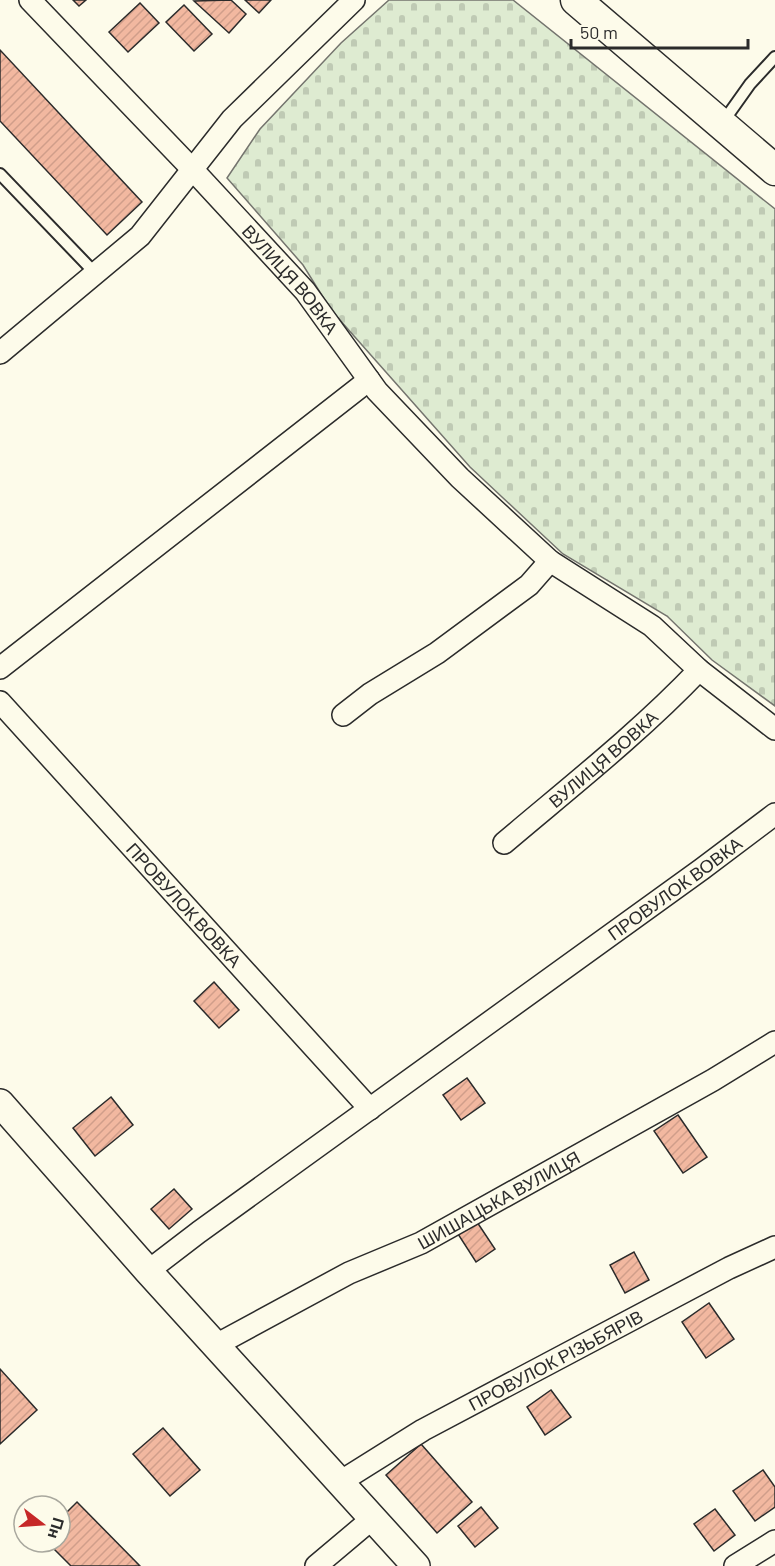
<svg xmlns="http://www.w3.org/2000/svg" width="775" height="1566" font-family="Barlow,sans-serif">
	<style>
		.cemetery { fill: url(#cemetery-stones); stroke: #74746e; stroke-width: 1.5 }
		.building { fill: url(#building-hatch); stroke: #2b2b2b; stroke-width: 1.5 }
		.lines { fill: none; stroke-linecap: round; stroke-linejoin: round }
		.service-casing { stroke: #2b2b2b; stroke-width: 14 }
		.minor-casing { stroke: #2b2b2b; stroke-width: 24 }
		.tertiary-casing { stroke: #2b2b2b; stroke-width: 30 }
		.secondary-casing { stroke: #2b2b2b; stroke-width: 33 }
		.service { stroke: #fdfbea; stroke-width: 10 }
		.minor { stroke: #fdfbea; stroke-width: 21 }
		.tertiary { stroke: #fdfbea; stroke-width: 27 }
		.secondary { stroke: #fdfbea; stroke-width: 30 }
		.labels { text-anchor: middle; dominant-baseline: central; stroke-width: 4.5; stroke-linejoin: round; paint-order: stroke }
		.street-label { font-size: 18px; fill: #2b2b2b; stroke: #fdfbea }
	</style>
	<defs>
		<pattern id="cemetery-stones" width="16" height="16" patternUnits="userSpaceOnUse" patternTransform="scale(1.5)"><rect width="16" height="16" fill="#deebd1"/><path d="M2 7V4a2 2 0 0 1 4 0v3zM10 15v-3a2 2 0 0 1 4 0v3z" fill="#bfcab4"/></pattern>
		<pattern id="building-hatch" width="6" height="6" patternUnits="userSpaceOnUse" patternTransform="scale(1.5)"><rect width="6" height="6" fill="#f2b8a0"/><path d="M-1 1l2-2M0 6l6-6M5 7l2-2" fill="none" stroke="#d09e8a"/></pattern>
	</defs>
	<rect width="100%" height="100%" fill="#fdfbea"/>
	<!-- cemetery -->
	<path class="cemetery" d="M389 0H513L775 209V706L712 660 667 616 563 554 470 467 331 310 303 265 227 178 260 129 341 43Z"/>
	<!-- building -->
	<path class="building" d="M73 0H86L79 6Z
		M231 0 246 14 229 33 194 1Z
		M245 0H271L259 13Z
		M140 3 159 23 128 52 109 32Z
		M184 5 212 34 194 51 166 22Z
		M0 50 142 202 107 235 0 121Z
		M214 982 239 1010 219 1028 194 1001Z
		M467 1078 485 1103 461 1120 443 1095Z
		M111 1097 133 1125 95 1156 73 1128Z
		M678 1115 707 1157 683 1173 654 1131Z
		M174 1189 192 1209 169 1229 151 1209Z
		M477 1222 495 1249 476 1262 458 1234Z
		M634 1252 649 1280 625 1293 610 1265Z
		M709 1303 734 1339 706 1358 682 1322Z
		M0 1369 37 1410 0 1444Z
		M551 1390 571 1417 545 1435 527 1407Z
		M163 1428 200 1470 170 1496 133 1454Z
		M421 1444 472 1502 437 1533 386 1475Z
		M763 1470 775 1487V1507L755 1521 733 1491Z
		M77 1502 140 1566H71L47 1542H60V1519Z
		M481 1507 498 1528 475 1547 458 1526Z
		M715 1509 735 1535 714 1551 694 1524Z"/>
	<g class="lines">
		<!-- service casing -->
		<g class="service-casing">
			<path id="service" d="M723 122 750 84 775 57
				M0 174 95 273"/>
		</g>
		<!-- minor casing -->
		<g class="minor-casing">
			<g id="minor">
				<path id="s1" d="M30 0 193 170 305 291 377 391 460 478 550 561 652 626 699 670 775 729"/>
				<path d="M0 353 140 236 232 119 354 0"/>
				<path d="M0 668 369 380"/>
				<path id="s2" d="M0 702 370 1109"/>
				<path d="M343 715 370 694 437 653 529 585 550 561"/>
				<path id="s3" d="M504 843C570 787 639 733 699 670"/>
				<path id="s4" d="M148 1271 199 1232 702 869 775 814"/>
				<path id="s5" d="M216 1345 349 1273 421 1243 713 1080 775 1042"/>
				<path id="s6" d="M340 1482 423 1430 729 1268 775 1247"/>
				<path d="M316 1566 373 1518"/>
				<path d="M735 1566 775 1541"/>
			</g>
		</g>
		<!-- tertiary casing -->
		<g class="tertiary-casing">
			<path id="tertiary" d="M0 1103 148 1271 416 1566"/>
		</g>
		<!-- secondary casing -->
		<g class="secondary-casing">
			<path id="secondary" d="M576 0 775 170"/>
		</g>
		<!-- service -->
		<use href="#service" class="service"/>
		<!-- minor -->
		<use href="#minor" class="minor"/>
		<!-- tertiary -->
		<use href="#tertiary" class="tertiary"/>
		<!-- secondary -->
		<use href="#secondary" class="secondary"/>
	</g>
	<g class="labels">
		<!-- street labels -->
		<g class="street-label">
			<text stroke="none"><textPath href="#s1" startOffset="382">ВУЛИЦЯ ВОВКА</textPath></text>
			<text stroke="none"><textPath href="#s3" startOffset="130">ВУЛИЦЯ ВОВКА</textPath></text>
			<text stroke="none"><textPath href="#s4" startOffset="651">ПРОВУЛОК ВОВКА</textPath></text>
			<text stroke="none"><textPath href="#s2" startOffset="274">ПРОВУЛОК ВОВКА</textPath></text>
			<text stroke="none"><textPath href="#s5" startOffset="318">ШИШАЦЬКА ВУЛИЦЯ</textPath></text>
			<text stroke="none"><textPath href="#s6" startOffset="248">ПРОВУЛОК РІЗЬБЯРІВ</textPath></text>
		</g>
	</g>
	<!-- north arrow -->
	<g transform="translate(42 1524) rotate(107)"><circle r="28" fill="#fdfbea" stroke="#a9a89e" stroke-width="1.5"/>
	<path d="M0-4.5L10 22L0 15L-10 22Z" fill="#c62828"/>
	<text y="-9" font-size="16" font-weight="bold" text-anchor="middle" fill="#2b2b2b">Пн</text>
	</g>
	<!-- scale -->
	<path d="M571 39v9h177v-9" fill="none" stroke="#2b2b2b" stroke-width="3"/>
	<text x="580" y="39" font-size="18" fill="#2b2b2b" stroke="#fdfbea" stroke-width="4.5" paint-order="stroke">50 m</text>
</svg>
